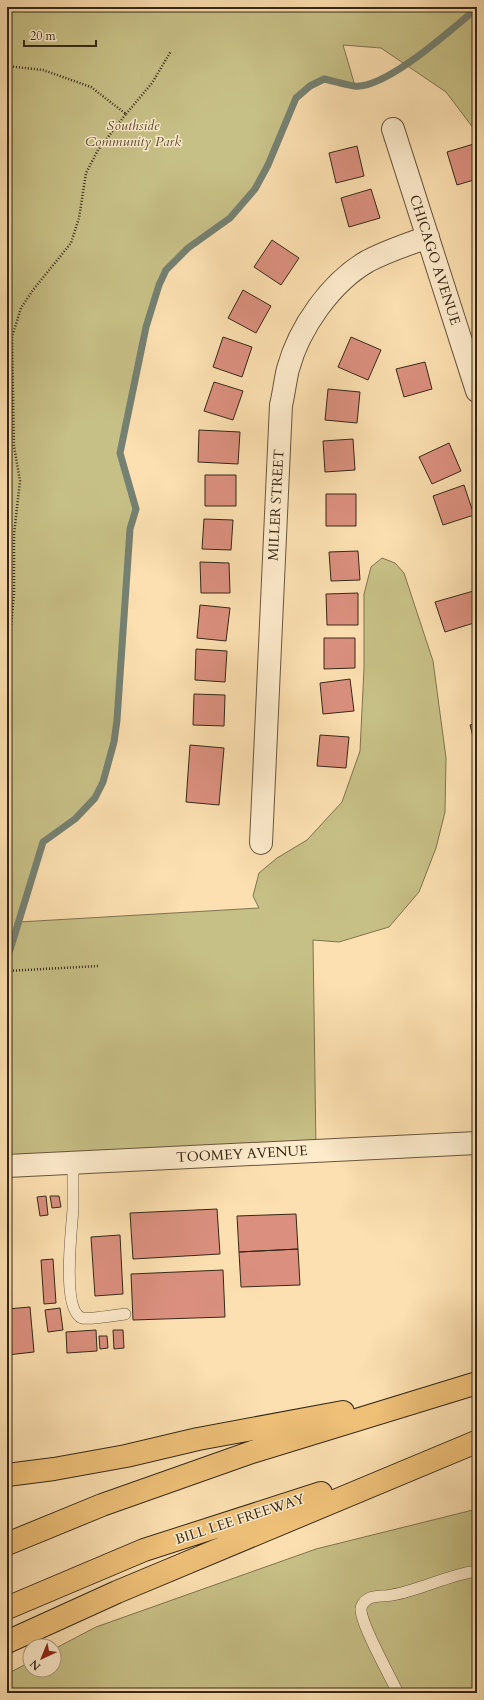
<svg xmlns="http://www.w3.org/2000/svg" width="484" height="1700" font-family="Cardo,serif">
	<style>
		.green { fill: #c7c086; stroke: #7e744e }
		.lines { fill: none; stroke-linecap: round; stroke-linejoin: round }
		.stream { stroke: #758172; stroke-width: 7 }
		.building { fill: #db907f; stroke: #362816 }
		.service-casing { stroke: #68563d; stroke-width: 12 }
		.minor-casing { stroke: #68563d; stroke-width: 24 }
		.motorway-casing { stroke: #362816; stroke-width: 24 }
		.path { stroke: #362816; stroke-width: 2.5; stroke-dasharray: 1 2; stroke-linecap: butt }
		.service { stroke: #fdebcc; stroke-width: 11 }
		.minor { stroke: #fdebcc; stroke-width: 22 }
		.motorway { stroke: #eec078; stroke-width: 22 }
		.labels { text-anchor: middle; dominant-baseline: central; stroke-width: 3; stroke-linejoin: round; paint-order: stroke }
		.park-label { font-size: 14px; font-style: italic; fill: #5a4e32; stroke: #fdebcc }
		.street-label { font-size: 14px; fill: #362816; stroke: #fdebcc }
	</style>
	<rect width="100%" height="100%" fill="#fce0b1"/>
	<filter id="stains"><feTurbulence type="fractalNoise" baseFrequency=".005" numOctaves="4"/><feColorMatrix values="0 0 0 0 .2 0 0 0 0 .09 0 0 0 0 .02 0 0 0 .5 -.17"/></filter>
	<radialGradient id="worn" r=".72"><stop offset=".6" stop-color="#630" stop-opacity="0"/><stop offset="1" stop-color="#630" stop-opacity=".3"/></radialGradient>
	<!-- green -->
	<path class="green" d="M7 7H477V133L446 92 381 48 343 45 355 86 324 79 310 86 296 98 268 165 255 189 230 218 188 248 166 270 159 285 146 327 120 453 136 509 130 529 117 720 114 742 103 782 95 798 85 810 75 819 43 842 19 922 259 908 253 896 259 873 277 858 307 840 342 802 360 751 364 668V594L371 567 382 558 395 563 404 573 433 661 446 758 445 812 436 848 419 892 389 927 339 942 313 940 316 1150 7 1166Z
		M477 1509V1693H7V1674L30 1662V1670H54V1649L96 1627 316 1549Z"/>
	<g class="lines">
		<!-- stream -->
		<path class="stream" d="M10 950 43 842 75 819 95 798 103 782 114 742 117 720 130 529 136 509 120 453 146 327 159 285 166 270 188 248 230 218 255 189 268 165 296 98 310 86 324 79C333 81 346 85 354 86 385 90 453 28 477 8"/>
	</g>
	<!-- building -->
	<path class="building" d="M477 143V179L457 185 447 152Z
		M357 146 364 176 336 183 329 153Z
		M371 189 380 218 349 227 341 198Z
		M272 240 299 258 281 285 254 267Z
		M243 290 271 306 256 333 228 318Z
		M223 337 252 347 242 377 213 367Z
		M351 337 381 350 368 380 338 367Z
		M425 362 432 389 404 397 396 369Z
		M214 382 243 391 233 420 204 411Z
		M328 389 360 392 357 423 325 420Z
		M199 430 240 432 238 464 198 462Z
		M353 439 355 470 325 472 323 441Z
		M449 443 461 471 432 484 419 457Z
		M205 475H236V506H205Z
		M464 485 474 515 443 525 433 496Z
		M326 494H356V526H326Z
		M204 519 233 520 231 550 202 549Z
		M358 551 360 580 331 581 329 552Z
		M200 562 229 563 230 593H201Z
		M477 590V622L445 632 435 602Z
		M358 593V625H327L326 594Z
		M200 605 230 608 226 641 197 638Z
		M324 638H355V668L324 669Z
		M196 649 227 651 225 682 195 680Z
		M350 679 354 711 323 714 320 683Z
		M194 694 225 695 224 726 193 725Z
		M477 723V752L470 725Z
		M320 735 349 737 346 768 317 766Z
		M190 745 224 748 219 805 186 802Z
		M46 1196 48 1215 40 1216 37 1197Z
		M50 1196H59L61 1207 52 1208Z
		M217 1209 220 1254 133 1259 130 1213Z
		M296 1214 298 1249 239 1252 237 1216Z
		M120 1235 123 1294 95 1296 91 1237Z
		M298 1249 300 1285 241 1287 239 1252Z
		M53 1259 56 1303 44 1304 41 1260Z
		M223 1270 225 1317 133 1320 131 1274Z
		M30 1307 34 1352 7 1355V1309Z
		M60 1308 63 1330 48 1332 45 1310Z
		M96 1330 97 1351 67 1353 66 1332Z
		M113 1330H123L124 1348 114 1349Z
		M99 1336H107L108 1348 100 1349Z"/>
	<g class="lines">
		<!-- service casing -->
		<g class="service-casing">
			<path id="service" d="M73 1163C73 1178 73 1193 73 1209 72 1227 61 1310 82 1318 88 1320 117 1315 125 1314
				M398 1693C391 1678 360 1623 361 1609 361 1606 364 1601 368 1599 374 1595 384 1597 392 1595 421 1590 447 1575 477 1571"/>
		</g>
		<!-- minor casing -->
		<g class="minor-casing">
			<path id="minor" d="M393 129 477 391
				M261 843 281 405C284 393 285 381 288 369 299 328 331 282 368 261 387 251 408 244 428 237
				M7 1166 477 1143"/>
		</g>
		<!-- motorway casing -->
		<g class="motorway-casing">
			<path id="motorway" d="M7 1475 54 1469 126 1456 198 1439 343 1412
				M7 1544 102 1505 252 1452 477 1383
				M7 1608 144 1550 321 1493
				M7 1642 117 1592 476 1442"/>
		</g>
		<!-- path -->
		<path class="path" d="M7 66 43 70 91 87 126 114 98 150 86 173 79 218 71 243 33 290 21 308 12 337 14 446 20 481 14 534V594L10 637 7 642
			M126 114 152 83 171 51
			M7 971 98 966"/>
		<!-- service -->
		<use href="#service" class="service"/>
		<!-- minor -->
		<use href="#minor" class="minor"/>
		<!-- motorway -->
		<use href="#motorway" class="motorway"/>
	</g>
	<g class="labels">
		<!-- park labels -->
		<g class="park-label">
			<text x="133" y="125">Southside<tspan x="133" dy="16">Community Park</tspan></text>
		</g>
		<!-- street labels -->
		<g class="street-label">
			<text transform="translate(435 260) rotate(72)">CHICAGO AVENUE</text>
			<text transform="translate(276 505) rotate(-87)">MILLER STREET</text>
			<text transform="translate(242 1154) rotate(-3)">TOOMEY AVENUE</text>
			<text transform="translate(240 1519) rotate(-18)">BILL LEE FREEWAY</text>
		</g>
	</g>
	<!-- margin -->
	<rect width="484" height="1700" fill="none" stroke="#fce0b1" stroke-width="24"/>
	<rect x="8" y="8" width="468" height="1684" fill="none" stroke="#362816" stroke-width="2"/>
	<rect x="12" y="12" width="460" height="1676" fill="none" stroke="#362816"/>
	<!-- north arrow -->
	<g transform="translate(42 1658) rotate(224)"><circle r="19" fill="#fdebcc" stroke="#ad9d83"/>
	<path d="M0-3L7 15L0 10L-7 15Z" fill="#8f2418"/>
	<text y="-6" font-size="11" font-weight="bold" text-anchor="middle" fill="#362816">N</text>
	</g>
	<!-- scale -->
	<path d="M24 40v6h72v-6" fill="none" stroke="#362816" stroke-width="2"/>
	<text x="30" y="40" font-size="12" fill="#362816" stroke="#fdebcc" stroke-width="3" paint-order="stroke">20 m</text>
	<rect width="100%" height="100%" filter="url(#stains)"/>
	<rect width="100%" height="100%" fill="url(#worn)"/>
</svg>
